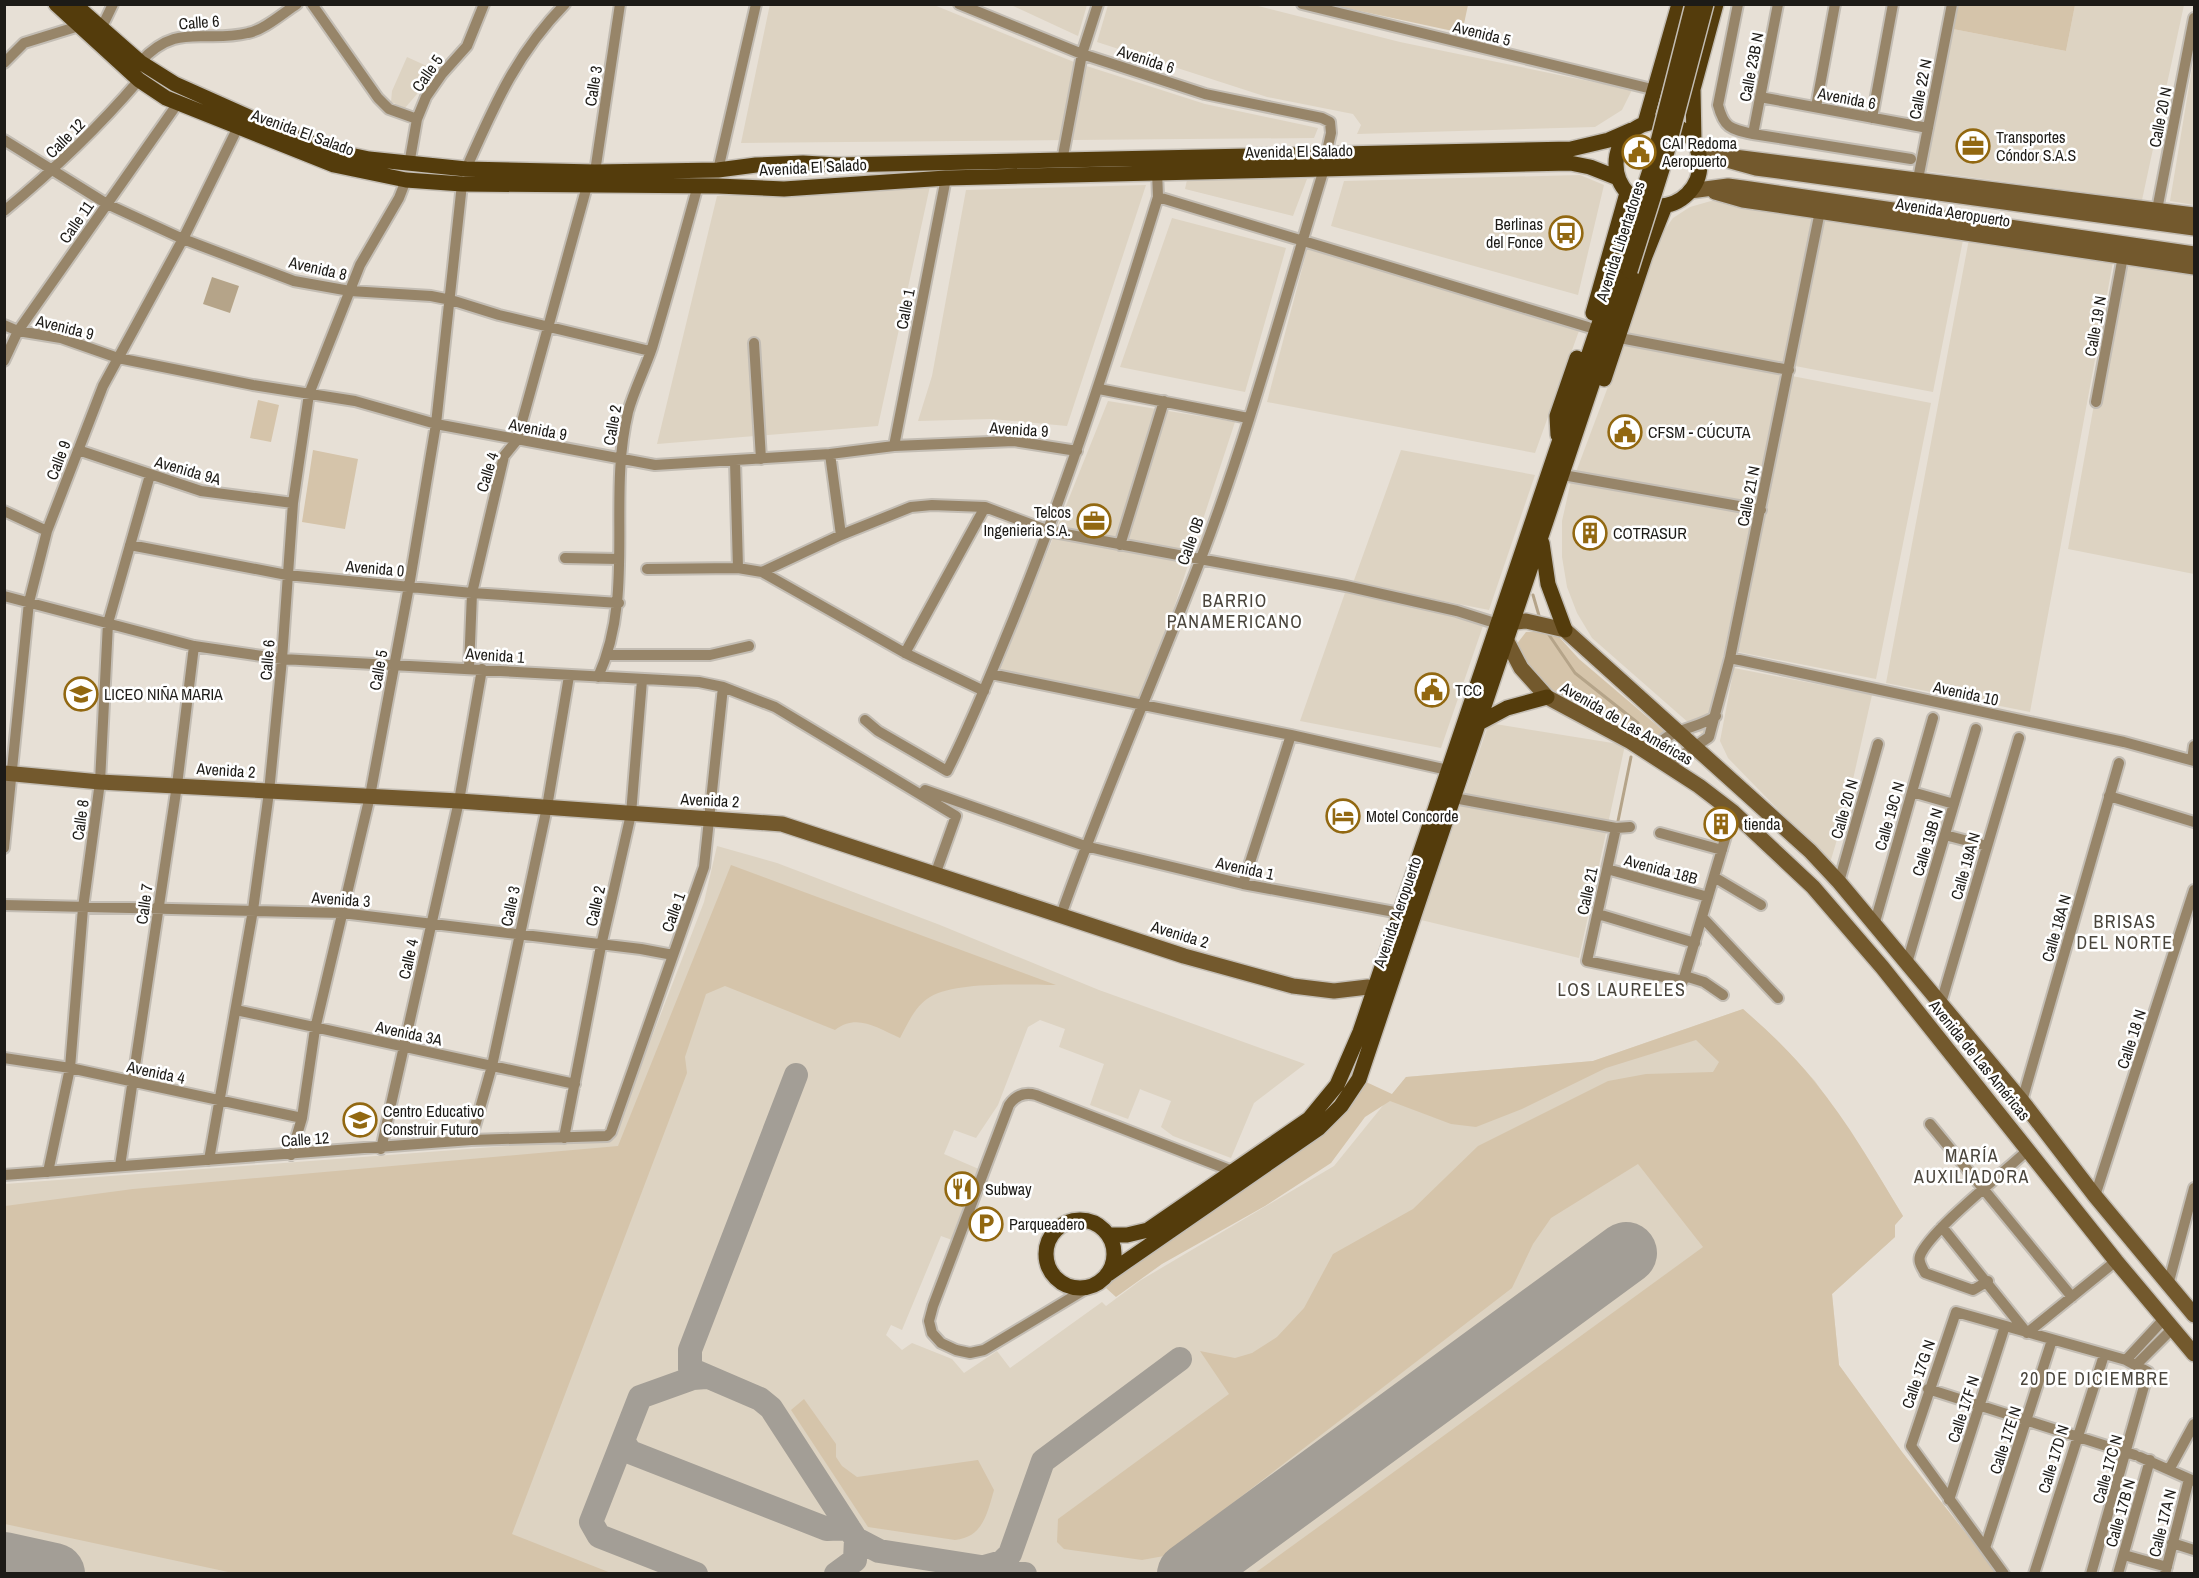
<svg xmlns="http://www.w3.org/2000/svg" width="2199" height="1578" font-family="'Archivo Narrow',sans-serif">
	<style>
		.built { fill: #ddd3c2 }
		.green { fill: #d5c4aa }
		.water { fill: #b5a489 }
		.lines { fill: none; stroke-linecap: round; stroke-linejoin: round }
		.stream { stroke: #b5a489; stroke-width: 3 }
		.taxiway { stroke: #a39e96; stroke-width: 24 }
		.runway { stroke: #a39e96; stroke-width: 62 }
		.street-casing { stroke: #c3bdb4; stroke-width: 14 }
		.secondary-casing { stroke: #c3bdb4; stroke-width: 18 }
		.primary-casing { stroke: #c3bdb4; stroke-width: 18 }
		.street { stroke: #978569; stroke-width: 10 }
		.secondary { stroke: #73592d; stroke-width: 15 }
		.primary { stroke: #543c0c; stroke-width: 15 }
		.primary-bridge-casing { stroke: #c3bdb4; stroke-width: 18; stroke-linecap: butt }
		.primary-bridge { stroke: #543c0c; stroke-width: 15 }
		.labels { text-anchor: middle; dominant-baseline: central; stroke-width: 5; stroke-linejoin: round; paint-order: stroke }
		.street-label { font-size: 16px; fill: #1d1b17; stroke: #fff }
		.poi-label { font-size: 16px; fill: #1d1b17; stroke: #fff; text-anchor: start }
		.neighbourhood-label { font-size: 18px; letter-spacing: 1.5px; fill: #4a453c; stroke: #fff }
	</style>
	<rect width="100%" height="100%" fill="#e7e0d6"/>
	<!-- built -->
	<path class="built" d="M770 4 934 5 1074 62 1205 104 1318 128 1314 138 741 143Z
		M1011 5H1087L1078 36Z
		M1108 5H1254L1400 42 1632 90 1622 110 1595 127 1357 134 1361 125 1353 114 1267 97 1097 42Z
		M2075 5H2184L2142 200 1924 171 1953 29 2066 51Z
		M2194 56V205L2170 201Z
		M407 57 429 67 417 94 405 108 391 102 392 91Z
		M1580 175 1604 185 1578 295 1331 226 1344 181Z
		M1307 179 1293 216 1185 189 1187 180Z
		M1146 185 1067 426 991 419 918 421 932 376 966 190Z
		M930 186 878 426 657 444 717 196Z
		M1711 201 1737 202 1815 215 1783 363 1626 334 1658 239 1673 218 1690 207Z
		M1172 218 1286 248 1245 392 1120 367Z
		M1823 220 1963 240 1933 392 1795 366Z
		M1969 239 2113 262 2030 712 1886 683Z
		M1308 246 1580 328 1535 453 1267 402Z
		M2120 260 2194 271V574L2068 549Z
		M1624 344 1782 374 1755 504 1576 472Z
		M1792 376 1931 403 1876 679 1738 652Z
		M1108 401 1235 422 1142 705 1000 670Z
		M1401 450 1535 475 1489 610 1353 583Z
		M1571 481 1753 513 1706 738 1592 638 1577 613 1567 587 1562 557V521Z
		M1346 590 1484 623 1441 748 1300 721Z
		M1734 668 1872 695 1847 806 1830 863 1728 758 1720 741Z
		M1489 723 1625 745 1579 958 1421 920Z
		M717 846 777 863 940 925 1099 990 1305 1064 1254 1103 1231 1158 1173 1136 1161 1127 1171 1101 1142 1090 1140 1089 1128 1119 1090 1105 1104 1064 1059 1047 1065 1029 1040 1020 1028 1027 998 1105 976 1138 954 1130 944 1154 981 1170 952 1240 941 1236 902 1330 891 1325 886 1335 902 1350 912 1343 952 1359 964 1373 997 1351 1010 1368 1102 1302 1106 1306 1141 1280 1334 1166 1406 1077 1593 1061 1743 1009 1777 1040 1815 1081 1864 1152 1903 1216 1895 1225V1237L1832 1294 1839 1365 1902 1452 1997 1573 5 1574V1184L613 1138 704 902Z"/>
	<!-- green -->
	<path class="green" d="M1332 5H1468L1462 33Z
		M1957 5H2075L2066 51 1953 29Z
		M258 400 279 405 271 442 250 438Z
		M313 450 358 459 345 529 302 522Z
		M1542 631 1559 637 1579 659 1666 733 1654 744H1639C1588 717 1541 701 1516 645L1526 632Z
		M731 865 1056 985C1025 985 957 981 930 997 915 1006 908 1023 900 1038 877 1028 857 1013 835 1030L725 986 706 994 685 1057 687 1073 512 1534 611 1573H233L5 1524V1206L133 1189 618 1146Z
		M1743 1009C1768 1031 1793 1054 1814 1081 1848 1122 1875 1170 1903 1216L1895 1225V1237L1832 1294 1839 1365 1902 1452 1997 1573H1255L1703 1247 1638 1164 1551 1218 1533 1244 1512 1288 1164 1556 1142 1560 1064 1549 1057 1542 1058 1519 1229 1394 1200 1351 1235 1358 1252 1353 1277 1337 1304 1308 1333 1254 1413 1209 1478 1146 1608 1081 1646 1074 1713 1072 1719 1062 1696 1040 1606 1068 1522 1109 1476 1127 1451 1124 1390 1101 1365 1117 1331 1163 1265 1206 1162 1264 1116 1297 1106 1288 1117 1270 1327 1131 1350 1105 1364 1081 1392 1094 1406 1077 1593 1061Z
		M804 1399 836 1444V1457L842 1466 857 1477 978 1460 994 1490C987 1514 983 1537 955 1540L868 1527 791 1410Z"/>
	<!-- water -->
	<path class="water" d="M212 277 239 286 230 313 203 304Z"/>
	<g class="lines">
		<!-- stream -->
		<path class="stream" d="M1533 595 1540 619
			M1547 632 1575 673 1638 723
			M1617 826 1631 757"/>
		<!-- taxiway -->
		<path class="taxiway" d="M796 1075 690 1350V1369L760 1399 771 1408 856 1539 879 1551 1025 1574
			M623 1441 630 1452 827 1529 849 1528
			M984 1567 1002 1562 1010 1554 1043 1461 1180 1359
			M696 1574 599 1536 591 1522 640 1397 693 1378 706 1377
			M836 1574 855 1560 856 1539"/>
		<!-- runway -->
		<path class="runway" d="M4 1563 54 1574
			M1188 1574 1626 1253"/>
		<!-- street casing -->
		<g class="street-casing">
			<path id="street" d="M312 4 378 98 389 109 417 119
				M959 4 1082 54 1205 94 1322 118 1330 122 1331 133 1326 155
				M1302 4 1656 90
				M1738 4 1718 105C1724 128 1730 129 1753 134L1911 159
				M101 29 113 4
				M140 62C178 21 202 44 248 33 264 30 283 13 297 4
				M4 63 24 43 79 26
				M1760 97 1928 128
				M1816 107 1835 4
				M1872 118 1893 4
				M1753 134 1778 4
				M4 140 107 204 183 239 294 281 350 291 431 296 451 300 499 315 650 351
				M1062 161 1082 54 1098 4
				M409 165 417 119 426 97 442 74 467 46 484 4
				M466 169C494 106 516 54 565 4
				M718 170 756 4
				M595 172 620 4
				M1918 179 1952 4
				M1158 197 1588 327
				M4 211C54 170 98 128 139 80
				M2156 215 2194 18
				M4 325 18 331 61 338 118 358 253 385 355 401 436 424 655 465 830 454 894 446 1014 441 1077 451
				M1620 338 1789 370
				M754 343 761 459
				M4 361 18 331 178 103
				M1099 389 1248 418
				M2096 402 2123 256
				M894 446 946 178
				M78 450 201 491 293 503
				M830 454 841 535
				M735 461 738 568
				M1563 475 1761 510
				M4 511 47 531
				M130 545 287 575 472 593 619 603
				M1120 545 1164 401
				M565 558 619 559
				M647 569 738 568 762 572 905 653 984 691
				M762 572 841 535 911 507 932 505 985 507 1049 531 1346 586 1457 611 1498 624
				M4 596 194 646 282 659 699 682 723 687 775 707 956 816 935 875
				M905 653 985 507
				M608 655H710L749 646
				M1730 658 2124 742 2194 761
				M469 668 472 593 504 456 517 440 587 186
				M991 674 1291 735 1448 770
				M598 677C636 593 607 500 628 412 634 390 645 369 652 348 668 294 683 240 698 185
				M865 720 878 731 947 771C972 722 992 671 1013 620 1069 482 1114 340 1158 197L1157 171
				M1652 754C1663 728 1695 731 1716 716
				M2192 760 2194 746
				M1668 765 1709 737 1730 658 1820 211
				M925 790 1085 846 1243 884 1400 913
				M1912 792 1954 804
				M2109 796 2194 822
				M1454 798 1616 828 1630 827
				M1616 828 1587 961 1683 981 1733 812
				M1660 833 1722 850
				M1945 835 1987 846
				M4 848 29 602 47 531 103 386 183 239 241 121
				M1607 869 1708 897
				M1714 877 1761 905
				M1839 882 1878 744
				M1243 884 1291 735
				M4 905 342 913 641 949 673 955
				M1598 914 1695 943
				M1061 915C1103 796 1154 680 1200 561 1249 433 1284 300 1324 169
				M1702 917 1778 998
				M1875 922 1933 718
				M1907 963 1976 729
				M1685 976 1704 982 1723 995
				M1941 1003 2019 738
				M236 1010 575 1084
				M4 1058 70 1068 302 1118
				M2022 1101 2119 763
				M1930 1124 2072 1297
				M564 1138 601 946 631 814 642 680
				M471 1140 492 1066 547 807 569 676
				M381 1149 459 801 482 669
				M291 1155 302 1118 315 1029 370 796 409 586 436 424 462 184
				M209 1160 253 910 269 792 282 659 293 503 309 394 360 265 399 198 406 180
				M120 1166 177 785 194 646
				M48 1172 70 1068 83 908 100 782 108 623 150 475
				M4 1175 471 1140 607 1136 611 1132 704 867 723 687
				M2095 1196 2194 890
				M1942 1227 2027 1333 2116 1261
				M1988 1281 1973 1290 1925 1273C1922 1267 1918 1262 1920 1256 1929 1231 2007 1170 2029 1149
				M2168 1285 2194 1188
				M1089 1287 984 1350 970 1353 956 1350 941 1343 932 1333 929 1321 933 1306 1009 1105C1016 1095 1025 1092 1036 1095L1235 1172
				M2126 1360 2164 1319
				M2137 1364 2172 1329
				M1928 1389 2135 1455
				M2140 1457 2194 1481
				M2170 1468 2194 1424
				M1949 1500 2005 1326
				M2172 1543 2194 1550
				M1985 1548 2052 1340
				M2124 1555 2167 1567
				M2004 1574 1911 1446 1956 1312 2126 1360 2148 1372 2091 1574
				M2034 1574 2104 1355
				M2118 1574 2150 1460
				M2165 1574 2189 1479"/>
		</g>
		<!-- secondary casing -->
		<g class="secondary-casing">
			<path id="secondary" d="M1698 152 1756 168 2194 228
				M1734 157 2194 215
				M1690 191 1728 186 1750 189 2194 254
				M1715 192 1743 200 2194 267
				M4 773 100 782 459 801 782 824 1184 956 1293 986 1334 991 1368 987 1386 991
				M2194 1315 2095 1196 2022 1101 1839 882 1810 851 1565 630 1526 621 1498 624 1521 668 1547 697 1631 742 1699 786 1733 812 1813 887 1882 967 2116 1261 2194 1354"/>
		</g>
		<!-- primary casing -->
		<g class="primary-casing">
			<path id="primary" d="M56 4 139 80 166 98 334 165 406 180 462 184 718 186 784 189 946 178 1570 163 1590 167 1618 178
				M74 4 140 62 175 84 287 134 341 153 369 159 466 169 595 172 718 170 756 165 803 163 838 165 1571 149 1609 140 1632 130
				M1616 164a42 42 0 1 1 84 0a42 42 0 1 1-84 0Z
				M1645 123 1679 4
				M1694 143 1693 89 1716 4
				M1593 313 1627 193
				M1604 379 1645 256 1665 206
				M1558 435 1557 416 1577 358
				M1542 543 1548 584 1565 630
				M1479 723 1507 708 1547 697
				M1046 1254a34 34 0 1 1 68 0a34 34 0 1 1-68 0Z
				M1108 1235H1127L1148 1230 1309 1119 1337 1085 1360 1032 1619 265
				M1108 1274 1319 1128 1341 1106 1359 1079 1630 271"/>
		</g>
		<!-- street -->
		<use href="#street" class="street"/>
		<!-- secondary -->
		<use href="#secondary" class="secondary"/>
		<!-- primary -->
		<use href="#primary" class="primary"/>
		<!-- primary-bridge casing -->
		<g class="primary-bridge-casing">
			<path id="primary-bridge" d="M1619 265 1653 161 1693 4
				M1630 271 1664 163 1706 4"/>
		</g>
		<!-- primary-bridge -->
		<use href="#primary-bridge" class="primary-bridge"/>
	</g>
	<!-- icons -->
	<defs>
		<g id="office-ring" transform="scale(1.725)"><circle r="9.5" fill="#fff" stroke="#926811" stroke-width="1.5"/><path d="M-6-3h4V-5.5h4V-3h4V5H-6ZM-1-4.5V-3h2v-1.5ZM-6 0V1H6V0Z" fill="#926811"/></g>
		<g id="civic-ring" transform="scale(1.725)"><circle r="9.5" fill="#fff" stroke="#926811" stroke-width="1.5"/><path d="M-.6-6.5H3V-4.5H.6V-3L4-1V1h2V6H-6V1h2V-1L-.6-3ZM-1.2 2.5V6h2.4V2.5Z" fill="#926811"/></g>
		<g id="bus-ring" transform="scale(1.725)"><circle r="9.5" fill="#fff" stroke="#926811" stroke-width="1.5"/><path d="M-5-6H5V4H4V6H2V4H-2V6H-4V4H-5ZM-3.5-4V0h7V-4ZM-3.5 1.2v1.5H-2V1.2ZM2 1.2v1.5H3.5V1.2Z" fill="#926811"/></g>
		<g id="building-ring" transform="scale(1.725)"><circle r="9.5" fill="#fff" stroke="#926811" stroke-width="1.5"/><path d="M-4-6H4V6H1V3H-1V6H-4ZM-2.5-4.3h1.7v1.8h-1.7ZM.8-4.3h1.7v1.8H.8ZM-2.5-1h1.7V.8h-1.7ZM.8-1h1.7V.8H.8Z" fill="#926811"/></g>
		<g id="school-ring" transform="scale(1.725)"><circle r="9.5" fill="#fff" stroke="#926811" stroke-width="1.5"/><path d="M0-5L7-2L0 1L-7-2ZM-4 1L0 2.5L4 1V4Q0 6-4 4Z" fill="#926811"/></g>
		<g id="hotel-ring" transform="scale(1.725)"><circle r="9.5" fill="#fff" stroke="#926811" stroke-width="1.5"/><path d="M-6-4.5h1.5V1H6V5H4.5V3h-9V5H-6ZM-4 0a1.8 1.8 0 1 1 3.6 0ZM.5 0V-2.5h3Q6-2.5 6 0Z" fill="#926811"/></g>
		<g id="restaurant-ring" transform="scale(1.725)"><circle r="9.5" fill="#fff" stroke="#926811" stroke-width="1.5"/><path d="M-5-6h1v4h1v-4h1v4h1v-4h1v5L-1.5 .5V6h-2V.5L-5-1ZM5-6V6H3V1.5H1.5Q1.5-4 5-6Z" fill="#926811"/></g>
		<g id="parking-ring" transform="scale(1.725)"><circle r="9.5" fill="#fff" stroke="#926811" stroke-width="1.5"/><path d="M-3.5-5.5H1a3.5 3.5 0 0 1 0 7H-1V5.5H-3.5ZM-1-3.4V-.6H.8a1.4 1.4 0 0 0 0-2.8Z" fill="#926811"/></g>
	</defs>
	<g fill-rule="evenodd">
		<use href="#office-ring" x="1973" y="146"/>
		<use href="#civic-ring" x="1639" y="152"/>
		<use href="#bus-ring" x="1566" y="233"/>
		<use href="#civic-ring" x="1625" y="432"/>
		<use href="#office-ring" x="1094" y="521"/>
		<use href="#building-ring" x="1590" y="533"/>
		<use href="#civic-ring" x="1432" y="690"/>
		<use href="#school-ring" x="81" y="694"/>
		<use href="#hotel-ring" x="1343" y="816"/>
		<use href="#building-ring" x="1721" y="824"/>
		<use href="#school-ring" x="360" y="1120"/>
		<use href="#restaurant-ring" x="962" y="1189"/>
		<use href="#parking-ring" x="986" y="1224"/>
	</g>
	<g class="labels">
		<!-- street labels -->
		<g class="street-label">
			<text transform="translate(199 22) rotate(-4)">Calle 6</text>
			<text transform="translate(1482 33) rotate(14)">Avenida 5</text>
			<text transform="translate(1146 59) rotate(18)">Avenida 6</text>
			<text transform="translate(1751 67) rotate(-79)">Calle 23B N</text>
			<text transform="translate(427 73) rotate(-55)">Calle 5</text>
			<text transform="translate(593 86) rotate(-81)">Calle 3</text>
			<text transform="translate(1920 89) rotate(-79)">Calle 22 N</text>
			<text transform="translate(1847 98) rotate(11)">Avenida 6</text>
			<text transform="translate(2160 117) rotate(-79)">Calle 20 N</text>
			<text transform="translate(303 132) rotate(20)">Avenida El Salado</text>
			<text transform="translate(65 138) rotate(-45)">Calle 12</text>
			<text transform="translate(1299 151) rotate(-1)">Avenida El Salado</text>
			<text transform="translate(813 167) rotate(-3)">Avenida El Salado</text>
			<text transform="translate(1953 212) rotate(9)">Avenida Aeropuerto</text>
			<text transform="translate(76 222) rotate(-55)">Calle 11</text>
			<text transform="translate(1620 241) rotate(-72)">Avenida Libertadores</text>
			<text transform="translate(318 268) rotate(13)">Avenida 8</text>
			<text transform="translate(905 309) rotate(-79)">Calle 1</text>
			<text transform="translate(2095 326) rotate(-80)">Calle 19 N</text>
			<text transform="translate(65 327) rotate(14)">Avenida 9</text>
			<text transform="translate(612 425) rotate(-80)">Calle 2</text>
			<text transform="translate(538 429) rotate(11)">Avenida 9</text>
			<text transform="translate(1019 429) rotate(4)">Avenida 9</text>
			<text transform="translate(58 460) rotate(-69)">Calle 9</text>
			<text transform="translate(188 470) rotate(16)">Avenida 9A</text>
			<text transform="translate(487 472) rotate(-73)">Calle 4</text>
			<text transform="translate(1748 496) rotate(-79)">Calle 21 N</text>
			<text transform="translate(1190 541) rotate(-70)">Calle 0B</text>
			<text transform="translate(375 568) rotate(5)">Avenida 0</text>
			<text transform="translate(495 655) rotate(4)">Avenida 1</text>
			<text transform="translate(267 660) rotate(-85)">Calle 6</text>
			<text transform="translate(378 670) rotate(-80)">Calle 5</text>
			<text transform="translate(1966 693) rotate(12)">Avenida 10</text>
			<text transform="translate(1627 723) rotate(30)">Avenida de Las Américas</text>
			<text transform="translate(226 770) rotate(4)">Avenida 2</text>
			<text transform="translate(710 800) rotate(3)">Avenida 2</text>
			<text transform="translate(1844 809) rotate(-74)">Calle 20 N</text>
			<text transform="translate(1889 816) rotate(-74)">Calle 19C N</text>
			<text transform="translate(80 820) rotate(-82)">Calle 8</text>
			<text transform="translate(1927 842) rotate(-73)">Calle 19B N</text>
			<text transform="translate(1965 866) rotate(-74)">Calle 19A N</text>
			<text transform="translate(1245 868) rotate(12)">Avenida 1</text>
			<text transform="translate(1661 869) rotate(15)">Avenida 18B</text>
			<text transform="translate(1587 891) rotate(-78)">Calle 21</text>
			<text transform="translate(341 899) rotate(4)">Avenida 3</text>
			<text transform="translate(144 904) rotate(-82)">Calle 7</text>
			<text transform="translate(510 906) rotate(-78)">Calle 3</text>
			<text transform="translate(595 906) rotate(-77)">Calle 2</text>
			<text transform="translate(673 912) rotate(-70)">Calle 1</text>
			<text transform="translate(1397 912) rotate(-71)">Avenida Aeropuerto</text>
			<text transform="translate(2056 928) rotate(-74)">Calle 18A N</text>
			<text transform="translate(1180 934) rotate(17)">Avenida 2</text>
			<text transform="translate(408 959) rotate(-77)">Calle 4</text>
			<text transform="translate(409 1033) rotate(12)">Avenida 3A</text>
			<text transform="translate(2131 1039) rotate(-72)">Calle 18 N</text>
			<text transform="translate(1980 1060) rotate(51)">Avenida de Las Américas</text>
			<text transform="translate(156 1072) rotate(12)">Avenida 4</text>
			<text transform="translate(305 1139) rotate(-4)">Calle 12</text>
			<text transform="translate(1918 1374) rotate(-71)">Calle 17G N</text>
			<text transform="translate(1963 1409) rotate(-72)">Calle 17F N</text>
			<text transform="translate(2005 1440) rotate(-72)">Calle 17E N</text>
			<text transform="translate(2053 1459) rotate(-73)">Calle 17D N</text>
			<text transform="translate(2107 1469) rotate(-74)">Calle 17C N</text>
			<text transform="translate(2120 1513) rotate(-74)">Calle 17B N</text>
			<text transform="translate(2162 1523) rotate(-76)">Calle 17A N</text>
		</g>
		<!-- poi labels -->
		<g class="poi-label">
			<text x="1996" y="137">Transportes<tspan x="1996" dy="18">Cóndor S.A.S</tspan></text>
			<text x="1662" y="143">CAI Redoma<tspan x="1662" dy="18">Aeropuerto</tspan></text>
			<text x="1543" y="224" text-anchor="end">Berlinas<tspan x="1543" dy="18">del Fonce</tspan></text>
			<text x="1648" y="432">CFSM - CÚCUTA</text>
			<text x="1071" y="512" text-anchor="end">Telcos<tspan x="1071" dy="18">Ingenieria S.A.</tspan></text>
			<text x="1613" y="533">COTRASUR</text>
			<text x="1455" y="690">TCC</text>
			<text x="104" y="694">LICEO NIÑA MARIA</text>
			<text x="1366" y="816">Motel Concorde</text>
			<text x="1744" y="824">tienda</text>
			<text x="383" y="1111">Centro Educativo<tspan x="383" dy="18">Construir Futuro</tspan></text>
			<text x="985" y="1189">Subway</text>
			<text x="1009" y="1224">Parqueadero</text>
		</g>
		<!-- neighbourhood labels -->
		<g class="neighbourhood-label">
			<text x="1235" y="600">BARRIO<tspan x="1235" dy="21">PANAMERICANO</tspan></text>
			<text x="2125" y="921">BRISAS<tspan x="2125" dy="21">DEL NORTE</tspan></text>
			<text x="1622" y="989">LOS LAURELES</text>
			<text x="1972" y="1155">MARÍA<tspan x="1972" dy="21">AUXILIADORA</tspan></text>
			<text x="2095" y="1378">20 DE DICIEMBRE</text>
		</g>
	</g>
	<!-- border -->
	<rect width="2199" height="1578" fill="none" stroke="#1d1b17" stroke-width="12"/>
</svg>
